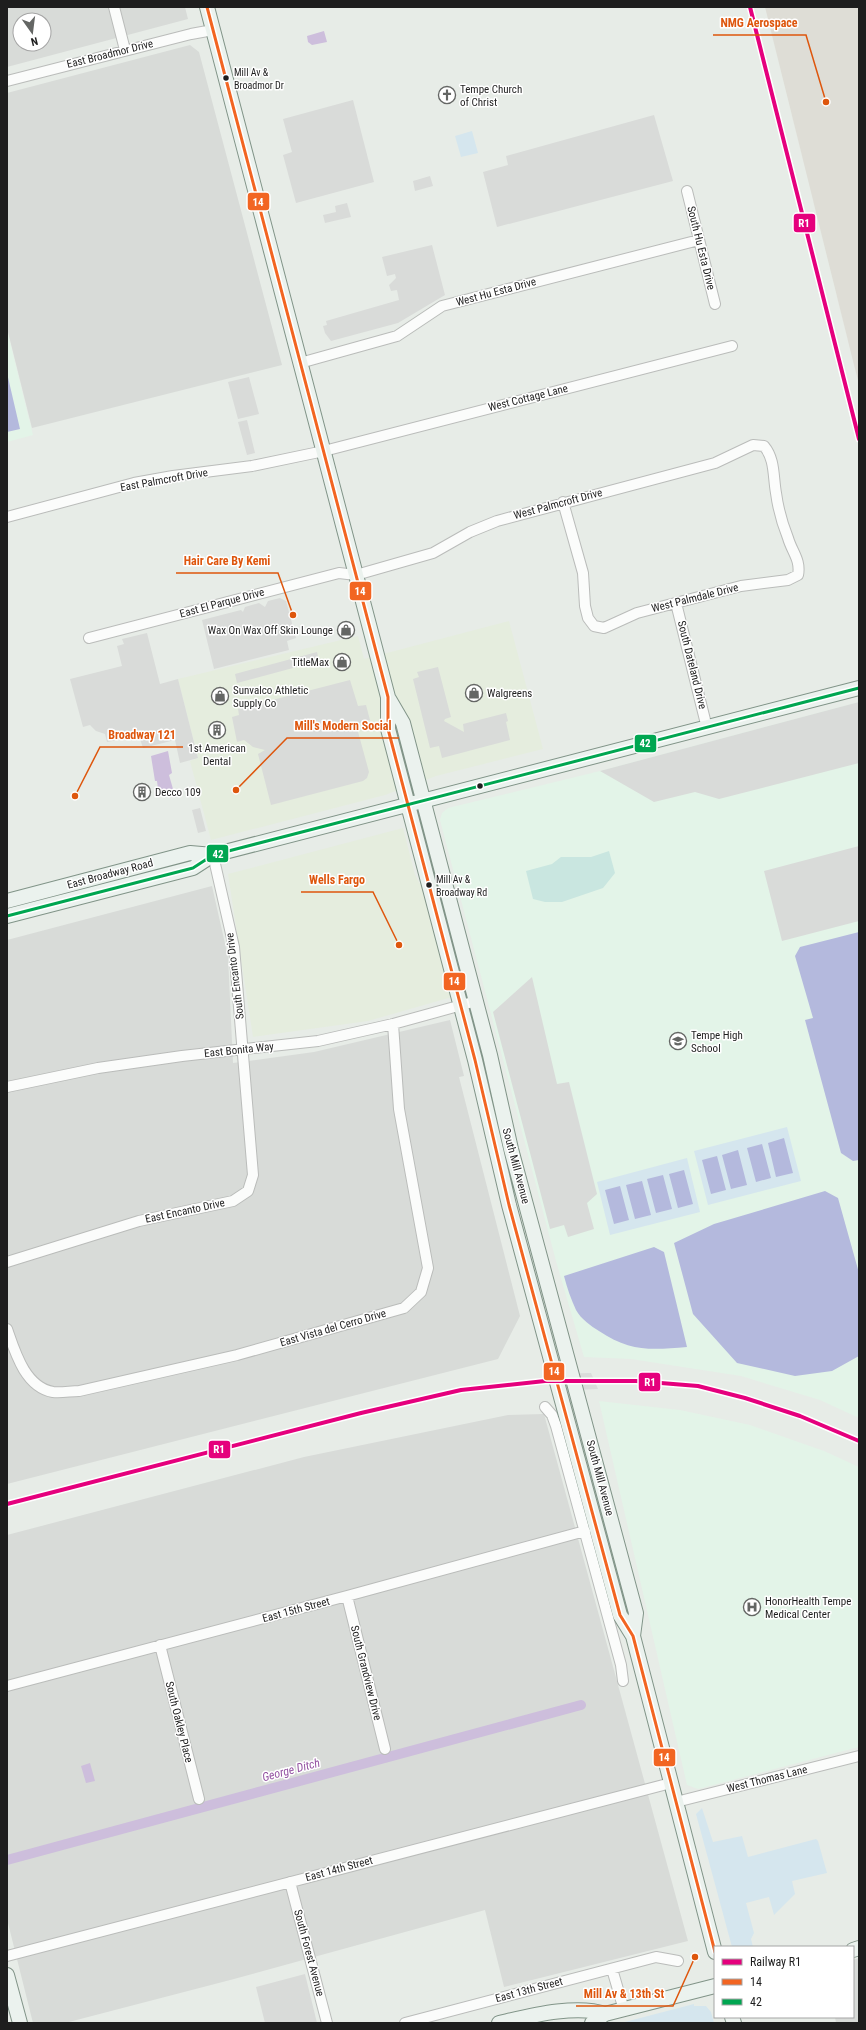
<svg xmlns="http://www.w3.org/2000/svg" width="866" height="2030" font-family="'Roboto Condensed',sans-serif">
	<style>
		.residential { fill: #d8dbd8; fill-rule: evenodd }
		.commercial { fill: #e5edde }
		.industrial { fill: #deddd6 }
		.education { fill: #e3f4e8 }
		.grass { fill: #c9e6e0 }
		.park { fill: #d5e6ee }
		.pitch { fill: #b4b9dd }
		.parking { fill: #d9dbd9 }
		.water { fill: #cdbedc }
		.pier { fill: #dadcda }
		.lines { fill: none; stroke-linecap: round; stroke-linejoin: round }
		.canal { stroke: #cdbedc; stroke-width: 10 }
		.street-casing { stroke: #babcba; stroke-width: 12 }
		.secondary-casing { stroke: #819488; stroke-width: 16 }
		.street { stroke: #fbfcfb; stroke-width: 10 }
		.secondary { stroke: #ebf2ee; stroke-width: 14 }
		.bus-1-casing { stroke: #fff; stroke-width: 6 }
		.bus-2-casing { stroke: #fff; stroke-width: 6 }
		.bus-1 { stroke: #f26522; stroke-width: 3 }
		.bus-2 { stroke: #00a651; stroke-width: 3 }
		.rail-1-casing { stroke: #fff; stroke-width: 7 }
		.rail-1 { stroke: #e5007d; stroke-width: 4 }
		.bus-dot { fill: #1e1e1e; stroke: #fff; stroke-width: 1.5 }
		.labels { text-anchor: middle; dominant-baseline: central; stroke-width: 3; stroke-linejoin: round; paint-order: stroke }
		.bus-label { font-size: 10px; fill: #1e1e1e; stroke: #fff; text-anchor: start }
		.street-label { font-size: 11px; fill: #1e1e1e; stroke: #fff }
		.poi-label { font-size: 11px; fill: #1e1e1e; stroke: #fff; text-anchor: start }
		.water-label { font-size: 12px; font-style: italic; fill: #9555a3; stroke: #fff }
		.leader { fill: none; stroke: #de560d; stroke-width: 1.5 }
		.callout-dot { fill: #de560d; stroke: #fff; stroke-width: 1.5 }
		.callout-label { font-size: 12px; text-anchor: middle; font-weight: bold; fill: #de560d; stroke: #fff; stroke-width: 3; stroke-linejoin: round; paint-order: stroke }
		.line-badge { stroke: #fff; stroke-width: 1.5 }
		.badge-label { font-size: 11px; text-anchor: middle; font-weight: bold; fill: #fff }
	</style>
	<rect width="100%" height="100%" fill="#e7ece7"/>
	<!-- residential -->
	<path class="residential" d="M7 7H185L188 19 7 67ZM20 20H44V44H20Z
		M190 45 199 52 282 365 32 428 7 328V93Z
		M212 886 228 957 233 1063 314 1052 450 1020 464 1076 459 1077 520 1316 498 1359 7 1484V940Z
		M544 1414 688 1941 504 1987 485 1910 234 1979 65 2023H33L7 1919V1535L304 1457 508 1415Z
		M859 1958V2023H836L835 2017H853V1960Z"/>
	<!-- commercial -->
	<path class="commercial" d="M509 621 543 749 436 776 385 795 211 840 190 761 198 758 178 679 358 636 364 659Z
		M403 828 415 875 425 893 452 997 368 1021 253 1037 228 874Z"/>
	<!-- industrial -->
	<path class="industrial" d="M765 7H859V384L854 365Z"/>
	<!-- education -->
	<path class="education" d="M7 330 33 435 7 442Z
		M859 702V1418L820 1400 741 1376 631 1359 584 1357 556 1261 440 820 442 813 448 808 600 771Z
		M599 1401 680 1410 750 1425 824 1451 859 1467V1747L698 1789 687 1785Z"/>
	<!-- grass -->
	<path class="grass" d="M609 851 615 873 603 888 562 902H545L533 899 526 871 552 864 561 857H591Z"/>
	<!-- park -->
	<path class="park" d="M472 131 478 153 461 157 455 136Z
		M787 1127 801 1181 708 1205 694 1151Z
		M687 1158 700 1212 610 1235 597 1182Z
		M702 1808 713 1842 742 1836 748 1857 816 1839 818 1841 827 1873 792 1881 795 1894 774 1915 769 1897 746 1903 754 1933 751 1939 753 1947H732L696 1814Z
		M694 2004V2006H706L711 2012 714 2023H621Z"/>
	<!-- pitch -->
	<path class="pitch" d="M7 373 20 429 7 432Z
		M859 932V1160L853 1161 841 1153 805 1020 813 1018 795 956 800 947Z
		M784 1138 793 1173 776 1177 768 1143Z
		M762 1144 771 1178 756 1182 747 1148Z
		M738 1150 747 1185 731 1189 722 1155Z
		M717 1156 726 1190 711 1194 702 1160Z
		M684 1170 693 1204 678 1208 669 1174Z
		M663 1175 672 1209 656 1213 647 1179Z
		M642 1181 651 1215 635 1219 626 1185Z
		M620 1186 629 1220 614 1224 605 1190Z
		M825 1191 838 1198 859 1273V1356L832 1371 795 1376 737 1363 693 1314 674 1243 714 1224Z
		M654 1247 664 1252 687 1347C651 1350 630 1352 599 1331 591 1326 581 1319 576 1310 571 1299 567 1288 564 1276Z"/>
	<!-- parking -->
	<path class="parking" d="M353 100 374 182 296 203 283 155 292 152 283 119Z
		M654 115 673 181 497 227 483 172 508 165 506 156Z
		M430 176 433 186 415 191 413 181Z
		M347 203 351 217 325 223 323 215 336 212 335 206Z
		M432 245 445 295 398 323 331 341 325 333 323 326 327 325 326 321 399 300 397 290 391 291 389 285 396 278 395 274 387 276 382 257Z
		M249 377 259 414 238 419 228 382Z
		M247 420 255 453 247 455 238 422Z
		M280 598 286 601 296 638 287 641 289 650 214 669 202 620 241 610 243 612 245 607 259 603 265 607 268 601Z
		M147 633 160 684 178 679 198 758 180 763 175 740 143 748 139 736 107 742 105 734 96 731 90 725 83 727 70 679 122 666 117 646 124 644 122 639Z
		M317 652 319 661 237 683 235 674Z
		M438 667 451 717 445 719 444 721 464 732 463 724 506 713 508 721 506 722 510 740 442 758 439 746 430 748 413 679 419 677 417 672Z
		M350 680 358 706 366 705 370 720 361 722 357 728 369 772 367 778 363 781 271 805 258 754 265 750 253 747 244 740 237 742 232 717 239 715 238 709Z
		M859 702V763L719 799 695 792 654 802 600 771Z
		M200 808 206 831 198 833 192 810Z
		M859 846V921L782 941 764 871Z
		M532 977 557 1084 569 1082 597 1194 587 1203 594 1229 568 1237 564 1225 550 1229 493 1012Z
		M305 1974 317 2023H265L256 1987Z"/>
	<!-- water -->
	<path class="water" d="M324 31 327 42 312 45 308 42 307 36Z
		M168 751 172 773 169 775 173 789 157 793V790L158 789 157 781H155L151 756Z
		M90 1763 95 1781 86 1783 81 1766Z"/>
	<!-- pier -->
	<path class="pier" d="M591 1373 598 1389 551 1391 547 1374Z"/>
	<g class="lines">
		<!-- canal -->
		<path class="canal" d="M7 1860 581 1705"/>
		<!-- street casing -->
		<g class="street-casing">
			<path id="street" d="M114 7 125 50
				M7 81 191 34 213 30
				M687 191 715 304
				M300 363 397 336 442 306 699 240
				M7 517 134 483 173 476 252 466 324 451 732 346
				M676 603 707 728
				M89 638 339 573 356 575 433 553 470 532 497 521 715 463 753 445 764 446C775 459 773 476 776 493 778 508 782 523 788 538 792 552 801 560 798 575L788 580 741 586 637 613 604 628 594 626 588 618 585 606 583 573 563 502
				M7 1087 98 1068 182 1056 318 1041 393 1024 469 1003
				M7 1262 139 1221 233 1201 248 1191 253 1175 234 947 213 855
				M7 1329C15 1352 25 1387 53 1392 61 1393 71 1391 79 1391L237 1355 404 1308 421 1292 428 1268 399 1109 393 1024
				M545 1407 552 1415 556 1426 621 1665 623 1681
				M347 1596 385 1749
				M160 1645 199 1799
				M7 1686 347 1596 585 1531
				M676 1802 859 1756
				M290 1882 327 2023
				M7 1956 671 1783
				M612 1969 624 2010
				M405 2023 656 1957 678 1961"/>
		</g>
		<!-- secondary casing -->
		<g class="secondary-casing">
			<path id="secondary" d="M207 7 388 697V729L475 1060 509 1205 620 1615 633 1636 715 1952
				M389 699 403 723 490 1055 511 1149 636 1613 633 1636
				M7 901 190 853 213 855
				M7 916 193 868 213 855 859 688
				M853 1950 859 1948
				M7 1975 20 2023
				M732 2017 734 2023
				M499 2023C530 2016 576 2004 605 2014
				M592 2023 605 2014 715 1986"/>
		</g>
		<!-- street -->
		<use href="#street" class="street"/>
		<!-- secondary -->
		<use href="#secondary" class="secondary"/>
		<!-- bus-1 casing -->
		<g class="bus-1-casing">
			<path id="bus-1" d="M207 7 388 697V729L475 1060 509 1205 620 1615 633 1636 715 1952"/>
		</g>
		<!-- bus-2 casing -->
		<g class="bus-2-casing">
			<path id="bus-2" d="M7 916 193 868 213 855 859 688"/>
		</g>
		<!-- bus-1 -->
		<use href="#bus-1" class="bus-1"/>
		<!-- bus-2 -->
		<use href="#bus-2" class="bus-2"/>
		<!-- rail-1 casing -->
		<g class="rail-1-casing">
			<path id="rail-1" d="M750 7 859 439
				M7 1504 361 1413 461 1390 545 1381H636L698 1386 745 1398 800 1416 859 1441"/>
		</g>
		<!-- rail-1 -->
		<use href="#rail-1" class="rail-1"/>
	</g>
	<!-- icons -->
	<defs>
		<g id="church-ring" transform="scale(0.9)"><circle r="9.5" fill="#fff" stroke="#646664" stroke-width="1.5"/><path d="M-1.2-6h2.4v3.5h3.3v2.4h-3.3V6h-2.4V-.1h-3.3v-2.4h3.3Z" fill="#646664"/></g>
		<g id="shop-ring" transform="scale(0.9)"><circle r="9.5" fill="#fff" stroke="#646664" stroke-width="1.5"/><path d="M-5-2.5h2.3a2.7 3.5 0 0 1 5.4 0H5L5.5 6h-11ZM-1.5-2.5h3a1.5 2.3 0 0 0-3 0Z" fill="#646664"/></g>
		<g id="building-ring" transform="scale(0.9)"><circle r="9.5" fill="#fff" stroke="#646664" stroke-width="1.5"/><path d="M-4-6H4V6H1V3H-1V6H-4ZM-2.5-4.3h1.7v1.8h-1.7ZM.8-4.3h1.7v1.8H.8ZM-2.5-1h1.7V.8h-1.7ZM.8-1h1.7V.8H.8Z" fill="#646664"/></g>
		<g id="school-ring" transform="scale(0.9)"><circle r="9.5" fill="#fff" stroke="#646664" stroke-width="1.5"/><path d="M0-5L7-2L0 1L-7-2ZM-4 1L0 2.5L4 1V4Q0 6-4 4Z" fill="#646664"/></g>
		<g id="hospital-ring" transform="scale(0.9)"><circle r="9.5" fill="#fff" stroke="#646664" stroke-width="1.5"/><path d="M-5-5h3v3.5h4V-5h3V5h-3V1.5h-4V5h-3Z" fill="#646664"/></g>
	</defs>
	<g fill-rule="evenodd">
		<use href="#church-ring" x="447" y="95"/>
		<use href="#shop-ring" x="346" y="630"/>
		<use href="#shop-ring" x="342" y="662"/>
		<use href="#shop-ring" x="474" y="693"/>
		<use href="#shop-ring" x="220" y="696"/>
		<use href="#building-ring" x="217" y="730"/>
		<use href="#building-ring" x="142" y="792"/>
		<use href="#school-ring" x="678" y="1041"/>
		<use href="#hospital-ring" x="752" y="1607"/>
	</g>
	<!-- markers -->
	<g class="bus-dot">
		<circle cx="226" cy="78" r="3.5"/>
		<circle cx="480" cy="786" r="3.5"/>
		<circle cx="429" cy="885" r="3.5"/>
	</g>
	<g class="labels">
		<!-- bus labels -->
		<g class="bus-label">
			<text x="234" y="72">Mill Av &amp;<tspan x="234" dy="13">Broadmor Dr</tspan></text>
			<text x="436" y="879">Mill Av &amp;<tspan x="436" dy="13">Broadway Rd</tspan></text>
		</g>
		<!-- street labels -->
		<g class="street-label">
			<text transform="translate(110 54) rotate(-14)">East Broadmor Drive</text>
			<text transform="translate(701 248) rotate(76)">South Hu Esta Drive</text>
			<text transform="translate(496 292) rotate(-15)">West Hu Esta Drive</text>
			<text transform="translate(528 398) rotate(-14)">West Cottage Lane</text>
			<text transform="translate(164 480) rotate(-10)">East Palmcroft Drive</text>
			<text transform="translate(558 504) rotate(-15)">West Palmcroft Drive</text>
			<text transform="translate(695 598) rotate(-14)">West Palmdale Drive</text>
			<text transform="translate(222 603) rotate(-15)">East El Parque Drive</text>
			<text transform="translate(692 665) rotate(76)">South Dateland Drive</text>
			<text transform="translate(110 874) rotate(-15)">East Broadway Road</text>
			<text transform="translate(235 976) rotate(-97)">South Encanto Drive</text>
			<text transform="translate(239 1050) rotate(-6)">East Bonita Way</text>
			<text transform="translate(516 1166) rotate(75)">South Mill Avenue</text>
			<text transform="translate(185 1211) rotate(-12)">East Encanto Drive</text>
			<text transform="translate(333 1328) rotate(-16)">East Vista del Cerro Drive</text>
			<text transform="translate(600 1478) rotate(75)">South Mill Avenue</text>
			<text transform="translate(296 1610) rotate(-15)">East 15th Street</text>
			<text transform="translate(366 1673) rotate(76)">South Grandview Drive</text>
			<text transform="translate(179 1722) rotate(76)">South Oakley Place</text>
			<text transform="translate(767 1779) rotate(-14)">West Thomas Lane</text>
			<text transform="translate(339 1869) rotate(-15)">East 14th Street</text>
			<text transform="translate(309 1953) rotate(75)">South Forest Avenue</text>
			<text transform="translate(529 1990) rotate(-15)">East 13th Street</text>
		</g>
		<!-- poi labels -->
		<g class="poi-label">
			<text x="460" y="89">Tempe Church<tspan x="460" dy="13">of Christ</tspan></text>
			<text x="333" y="630" text-anchor="end">Wax On Wax Off Skin Lounge</text>
			<text x="329" y="662" text-anchor="end">TitleMax</text>
			<text x="233" y="690">Sunvalco Athletic<tspan x="233" dy="13">Supply Co</tspan></text>
			<text x="487" y="693">Walgreens</text>
			<text x="217" y="748" text-anchor="middle">1st American<tspan x="217" dy="13">Dental</tspan></text>
			<text x="155" y="792">Decco 109</text>
			<text x="691" y="1035">Tempe High<tspan x="691" dy="13">School</tspan></text>
			<text x="765" y="1601">HonorHealth Tempe<tspan x="765" dy="13">Medical Center</tspan></text>
		</g>
		<!-- water labels -->
		<g class="water-label">
			<text transform="translate(291 1770) rotate(-15)">George Ditch</text>
		</g>
	</g>
	<!-- callouts -->
	<path class="leader" d="M826 102L806 35H713M293 615L278 573H176M236 790L287 738H399M75 796L100 747H183M399 945L373 892H301M695 1957L673 2006H576"/>
	<g class="callout-dot">
		<circle cx="826" cy="102" r="4"/>
		<circle cx="293" cy="615" r="4"/>
		<circle cx="236" cy="790" r="4"/>
		<circle cx="75" cy="796" r="4"/>
		<circle cx="399" cy="945" r="4"/>
		<circle cx="695" cy="1957" r="4"/>
	</g>
	<g class="callout-label">
		<text x="759" y="27">NMG Aerospace</text>
		<text x="227" y="565">Hair Care By Kemi</text>
		<text x="343" y="730">Mill's Modern Social</text>
		<text x="142" y="739">Broadway 121</text>
		<text x="337" y="884">Wells Fargo</text>
		<text x="624" y="1998">Mill Av &amp; 13th St</text>
	</g>
	<g class="line-badge">
		<rect x="247" y="192" width="23" height="19" rx="4" fill="#f26522"/>
		<rect x="793" y="213" width="23" height="20" rx="4" fill="#e5007d"/>
		<rect x="349" y="581" width="23" height="20" rx="4" fill="#f26522"/>
		<rect x="634" y="734" width="23" height="19" rx="4" fill="#00a651"/>
		<rect x="206" y="844" width="23" height="19" rx="4" fill="#00a651"/>
		<rect x="443" y="972" width="23" height="19" rx="4" fill="#f26522"/>
		<rect x="543" y="1362" width="22" height="19" rx="4" fill="#f26522"/>
		<rect x="638" y="1372" width="23" height="20" rx="4" fill="#e5007d"/>
		<rect x="208" y="1440" width="23" height="19" rx="4" fill="#e5007d"/>
		<rect x="653" y="1748" width="23" height="19" rx="4" fill="#f26522"/>
	</g>
	<g class="badge-label">
		<text x="258" y="206">14</text>
		<text x="804" y="227">R1</text>
		<text x="360" y="595">14</text>
		<text x="645" y="747">42</text>
		<text x="218" y="858">42</text>
		<text x="454" y="985">14</text>
		<text x="554" y="1375">14</text>
		<text x="650" y="1386">R1</text>
		<text x="219" y="1453">R1</text>
		<text x="664" y="1761">14</text>
	</g>
	<!-- border -->
	<rect width="866" height="2030" fill="none" stroke="#1e1e1e" stroke-width="16"/>
	<!-- legend -->
	<rect x="714" y="1946" width="140" height="72" fill="#ffffff" stroke="#a5a5a5"/>
	<rect x="722" y="1959" width="20" height="6" fill="#e5007d" stroke="#a5a5a5"/>
	<text x="750" y="1966" font-size="12" fill="#1e1e1e">Railway R1</text>
	<rect x="722" y="1979" width="20" height="6" fill="#f26522" stroke="#a5a5a5"/>
	<text x="750" y="1986" font-size="12" fill="#1e1e1e">14</text>
	<rect x="722" y="1999" width="20" height="6" fill="#00a651" stroke="#a5a5a5"/>
	<text x="750" y="2006" font-size="12" fill="#1e1e1e">42</text>
	<!-- north arrow -->
	<g transform="translate(32 32) rotate(166)"><circle r="19" fill="#ffffff" stroke="#a5a5a5"/>
	<path d="M0-3L7 15L0 10L-7 15Z" fill="#646664"/>
	<text y="-6" font-size="11" font-weight="bold" text-anchor="middle" fill="#1e1e1e">N</text>
	</g>
</svg>
